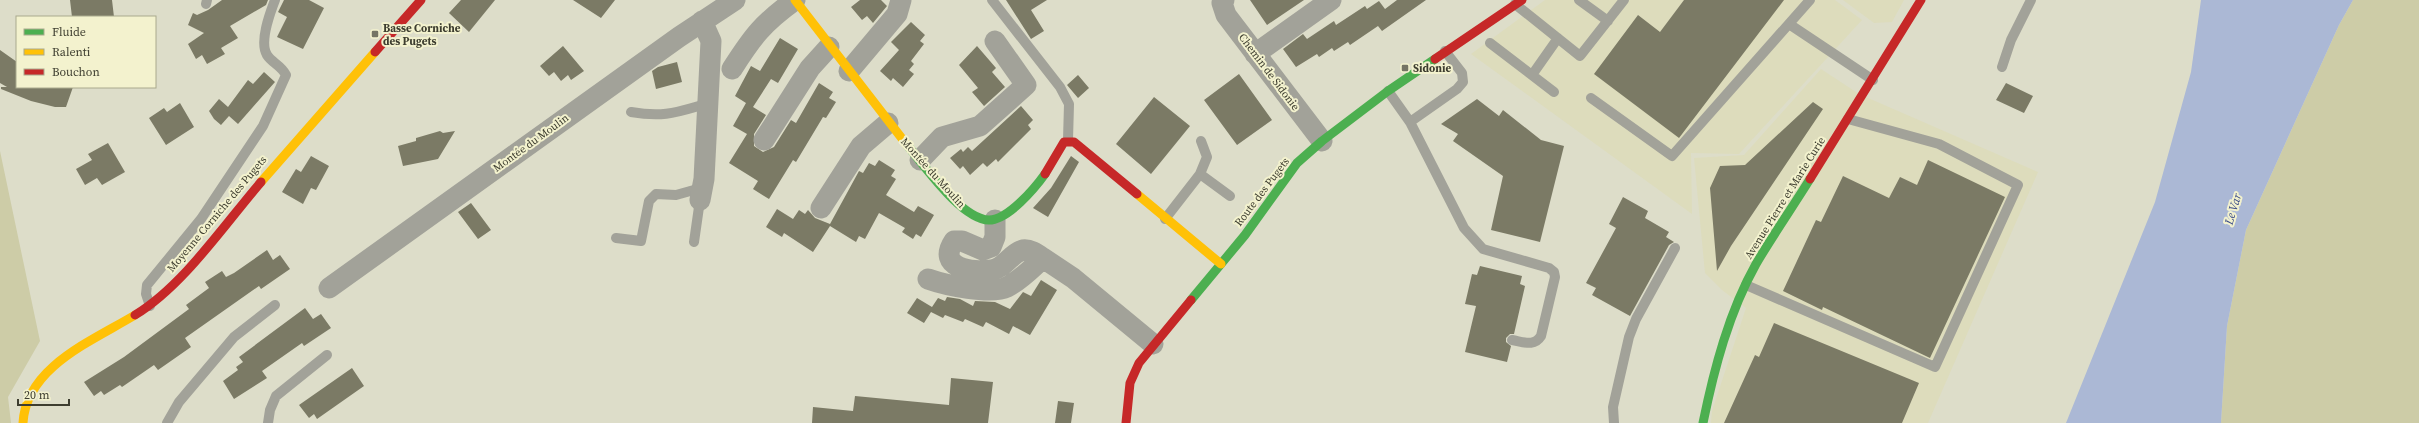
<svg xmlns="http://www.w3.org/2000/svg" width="2419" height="423" font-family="'Source Serif 4',serif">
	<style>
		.built { fill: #dddcbc }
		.green { fill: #cdcca7 }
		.water { fill: #abb8d5 }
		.building { fill: #7b7a65 }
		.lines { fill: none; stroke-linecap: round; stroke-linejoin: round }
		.lane { stroke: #a2a299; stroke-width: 10 }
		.street { stroke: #a2a299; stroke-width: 21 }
		.fast { stroke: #4caf50; stroke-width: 9 }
		.slow { stroke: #ffc107; stroke-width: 9 }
		.jam { stroke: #c62828; stroke-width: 9 }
		.poi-dot { fill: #757565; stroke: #f3f2ce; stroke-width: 1.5 }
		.labels { text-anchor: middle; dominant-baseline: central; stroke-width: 4; stroke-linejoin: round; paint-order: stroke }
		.poi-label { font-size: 11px; font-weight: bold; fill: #3d3d2f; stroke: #f3f2ce; text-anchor: start }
		.street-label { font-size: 11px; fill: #3d3d2f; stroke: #f3f2ce }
		.water-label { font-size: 12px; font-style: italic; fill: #374987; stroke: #f3f2ce }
	</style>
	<rect width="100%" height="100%" fill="#ddddc9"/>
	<!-- built -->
	<path class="built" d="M1545 0H1835L1862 20 1739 154 1691 153 1692 214 1471 54Z
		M1843 0H1904L1892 22 1874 23Z
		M1821 69 1859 94 2038 172 1928 423H1711L1712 411 1746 308 1722 290 1705 273 1694 158 1744 155Z"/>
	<!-- green -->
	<path class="green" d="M2353 0H2419V423H2221L2227 326 2246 230 2339 25Z
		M0 151 40 341 8 397 11 423H0Z"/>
	<!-- water -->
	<path class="water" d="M2201 0H2353L2339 25 2246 230 2227 326 2221 423H2066L2155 202 2191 72Z"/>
	<!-- building -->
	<path class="building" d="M70 0H112L114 17H72Z
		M222 0H268L266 5 230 26 238 38 221 48 225 54 207 64 202 55 196 59 188 44 204 33 188 25 193 13 197 15 208 10Z
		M284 0H309L324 8 303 49 277 37 287 17 278 12Z
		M461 0H495L469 32 449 13Z
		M573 0H615L601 18Z
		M860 0H881L887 6 873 23 867 16 862 20 851 7Z
		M1006 0H1047L1031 10 1044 31 1031 39Z
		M1250 0H1304L1267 25Z
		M1397 0H1426L1382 31 1378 26 1350 45 1348 42 1334 51 1332 48 1319 57 1317 54 1296 67 1283 49 1303 34 1307 39 1334 21 1336 25 1365 6 1367 9 1379 1 1385 9Z
		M1684 0H1784L1679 138 1594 74 1638 15 1660 32Z
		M911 22 925 35 920 41 924 44 911 61 914 64 909 70 914 74 903 87 893 78 891 81 880 71 899 50 891 42Z
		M780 38 798 49 778 83 771 79 753 107 766 115 754 134V146L763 152 774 147 791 120 796 123 819 83 833 92 829 98 836 102 826 118 823 117 796 162 793 160 769 199 753 189 758 181 729 163 747 134 733 126 746 103 735 96 751 66 760 71Z
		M563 46 584 71 571 80 568 75 561 81 554 72 549 76 540 66Z
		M977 46 996 68 992 72 1005 87 984 106 972 92 978 88 959 65Z
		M0 50 17 62V87H73L66 107H55L31 101 1 89V87H7L0 83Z
		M677 62 682 82 656 89 652 71 658 67Z
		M264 72 275 82 238 124 229 116 221 125 214 119 209 111 219 99 228 107 248 80 253 84Z
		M1239 74 1272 120 1237 145 1204 100Z
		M1078 75 1089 88 1078 98 1067 85Z
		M2006 83 2033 96 2024 113 1996 100Z
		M1154 97 1190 126 1151 174 1116 144Z
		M1477 99 1499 116 1503 110 1541 140 1564 146 1540 242 1491 230 1503 176 1453 141 1458 134 1441 124Z
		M1813 102 1823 109 1731 246 1717 271 1710 188 1720 166 1745 165Z
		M180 103 194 127 166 145 149 118 164 108 167 112Z
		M1021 106 1033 120 1028 125 1031 129 998 162 996 159 987 167 983 163 970 175 963 166 960 169 950 158 961 149 963 152 968 147 972 151Z
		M440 131 443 133 455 131 438 159 403 166 398 146 416 141V138Z
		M108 143 125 172 102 185 97 178 85 185 76 169 92 160 88 154Z
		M311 156 329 166 316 190 311 188 303 204 282 192 296 169 301 172Z
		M1071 156 1079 162 1048 217 1033 208 1051 188Z
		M879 160 895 170 891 176 896 179 886 195 914 212 918 206 934 215 921 237 916 234 913 239 902 232 905 228 879 213 865 239 859 236 856 242 830 226 813 252 784 233 782 237 766 227 777 209 793 219 799 210 805 214 808 210 815 218 830 224 859 171 863 173 869 163 875 166Z
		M1928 160 2005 197 1930 358 1823 307 1822 310 1783 291 1816 220 1821 222 1843 176 1889 198 1900 177 1917 185Z
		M1623 197 1648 211 1645 218 1669 232 1666 237 1674 242 1669 245 1630 316 1592 295 1596 288 1586 283 1616 228 1609 224Z
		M471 203 491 230 478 239 458 212Z
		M267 250 273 260 280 255 290 269 261 289 259 286 185 338 191 347 158 370 154 365 122 387 120 385 104 395 101 391 94 396 84 382 124 357 189 309 186 305 209 288 205 282 222 271 226 277 234 273Z
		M1480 266 1522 276 1520 284 1525 286 1514 334H1510L1506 338V342L1511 346 1507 362 1465 352 1476 306 1465 304 1472 274 1477 275Z
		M1041 280 1057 290 1030 335 1013 326 1009 334 986 322 983 327 965 319 963 322 945 315 943 318 931 312 924 323 907 313 917 298 932 307 938 298 945 301 947 297 960 299 973 306 975 301 995 302 1010 309 1023 292 1031 296Z
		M305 308 313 319 321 314 331 328 304 346 302 343 262 371 267 378 234 399 223 381 238 370 236 367 243 362 239 357Z
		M1774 323 1919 383 1902 423H1724L1755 355 1759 357Z
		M352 368 364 386 317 419 314 414 309 418 299 405Z
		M951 378 993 382 988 423H812L813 407 853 411 855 396 949 405Z
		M1058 401 1074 403 1071 423H1055Z"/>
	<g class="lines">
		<!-- lane -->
		<path class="lane" d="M992 0 1060 87 1069 104 1068 140
			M1579 0 1608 21
			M206 4 207 0
			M1515 4 1580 56 1624 0
			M1789 24 1873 80
			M1490 43 1554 92
			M2002 67 2011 40 2031 0
			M1532 75 1558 38
			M1388 91 1410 122 1457 89 1463 82 1462 73 1445 51
			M1591 98 1672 156 1810 0
			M631 112C665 118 677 112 709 103
			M1410 122 1464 228 1483 249 1549 268 1554 272 1555 277 1541 336C1534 347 1524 342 1512 340
			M1200 174 1207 157 1201 141
			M1165 219 1200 174 1230 196
			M616 238 641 241 649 201 656 194 676 195 701 188
			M694 242 700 200
			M1746 285 1935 367 2018 185 1939 144 1848 119
			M150 306 146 294 147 285 201 219 263 126 286 75C281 65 272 63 267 55 259 42 270 13 275 0
			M167 423 179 402 234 337 275 305
			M268 423 270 410 276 396 327 355
			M1614 423 1613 407 1629 337 1636 319 1675 248"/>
		<!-- street -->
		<path class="street" d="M1224 0 1222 3 1226 15 1322 141
			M1255 54 1331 0
			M732 69C753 36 763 23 795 0
			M849 71 897 14 901 0
			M764 140 810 68 829 47
			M920 160 942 137 980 126 1026 85 995 41
			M700 200 704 179 711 41 702 21
			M821 208 861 146 888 123
			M995 220V237L991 247 983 250 962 241H954C936 268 972 273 992 270 1005 268 1011 253 1023 250 1030 249 1037 254 1043 258
			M928 279C945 285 991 295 1007 287 1021 280 1032 268 1043 258L1073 278 1153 344
			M329 288 679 37 735 0"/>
		<!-- fast -->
		<path class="fast" d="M907 145C925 166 961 219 989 220 1008 220 1035 188 1045 174
			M1191 300 1245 235 1297 163 1322 141 1388 91 1435 59
			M1703 423C1714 369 1729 312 1756 264 1773 235 1792 208 1810 179"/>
		<!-- slow -->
		<path class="slow" d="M795 0 907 145
			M261 182 375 52
			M1137 194 1221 264
			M23 423C26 367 92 341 135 315"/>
		<!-- jam -->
		<path class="jam" d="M375 52 421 0
			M1435 59 1522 0
			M1045 174 1064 142H1074L1137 194
			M1810 179 1921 0
			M135 315C183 286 224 225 261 182
			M1126 423 1130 383 1139 363 1191 300"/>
	</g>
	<!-- markers -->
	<g class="poi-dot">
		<rect x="371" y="30" width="8" height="8" rx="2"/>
		<rect x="1401" y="64" width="8" height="8" rx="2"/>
	</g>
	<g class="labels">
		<!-- poi labels -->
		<g class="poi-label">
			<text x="383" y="28">Basse Corniche<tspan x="383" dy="13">des Pugets</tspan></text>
			<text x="1413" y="68">Sidonie</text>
		</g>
		<!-- street labels -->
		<g class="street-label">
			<text transform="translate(1269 72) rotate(53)">Chemin de Sidonie</text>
			<text transform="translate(531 143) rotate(-36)">Montée du Moulin</text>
			<text transform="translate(933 173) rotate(48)">Montée du Moulin</text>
			<text transform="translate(1262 192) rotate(-53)">Route des Pugets</text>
			<text transform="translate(1785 198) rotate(-58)">Avenue Pierre et Marie Curie</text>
			<text transform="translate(217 214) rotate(-50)">Moyenne Corniche des Pugets</text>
		</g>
		<!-- water labels -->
		<g class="water-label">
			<text transform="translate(2233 209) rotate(-73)">Le Var</text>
		</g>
	</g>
	<!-- legend -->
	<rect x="16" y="16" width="140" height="72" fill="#f3f2ce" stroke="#aaaa8e"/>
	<rect x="24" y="29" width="20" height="6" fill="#4caf50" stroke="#aaaa8e"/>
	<text x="52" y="36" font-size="12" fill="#3d3d2f">Fluide</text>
	<rect x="24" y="49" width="20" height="6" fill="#ffc107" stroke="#aaaa8e"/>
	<text x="52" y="56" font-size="12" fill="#3d3d2f">Ralenti</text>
	<rect x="24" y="69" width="20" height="6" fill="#c62828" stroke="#aaaa8e"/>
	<text x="52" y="76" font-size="12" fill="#3d3d2f">Bouchon</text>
	<!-- scale -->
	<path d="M18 399v6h51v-6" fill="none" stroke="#3d3d2f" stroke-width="2"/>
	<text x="24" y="399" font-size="12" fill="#3d3d2f" stroke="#f3f2ce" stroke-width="3" paint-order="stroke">20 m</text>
</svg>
